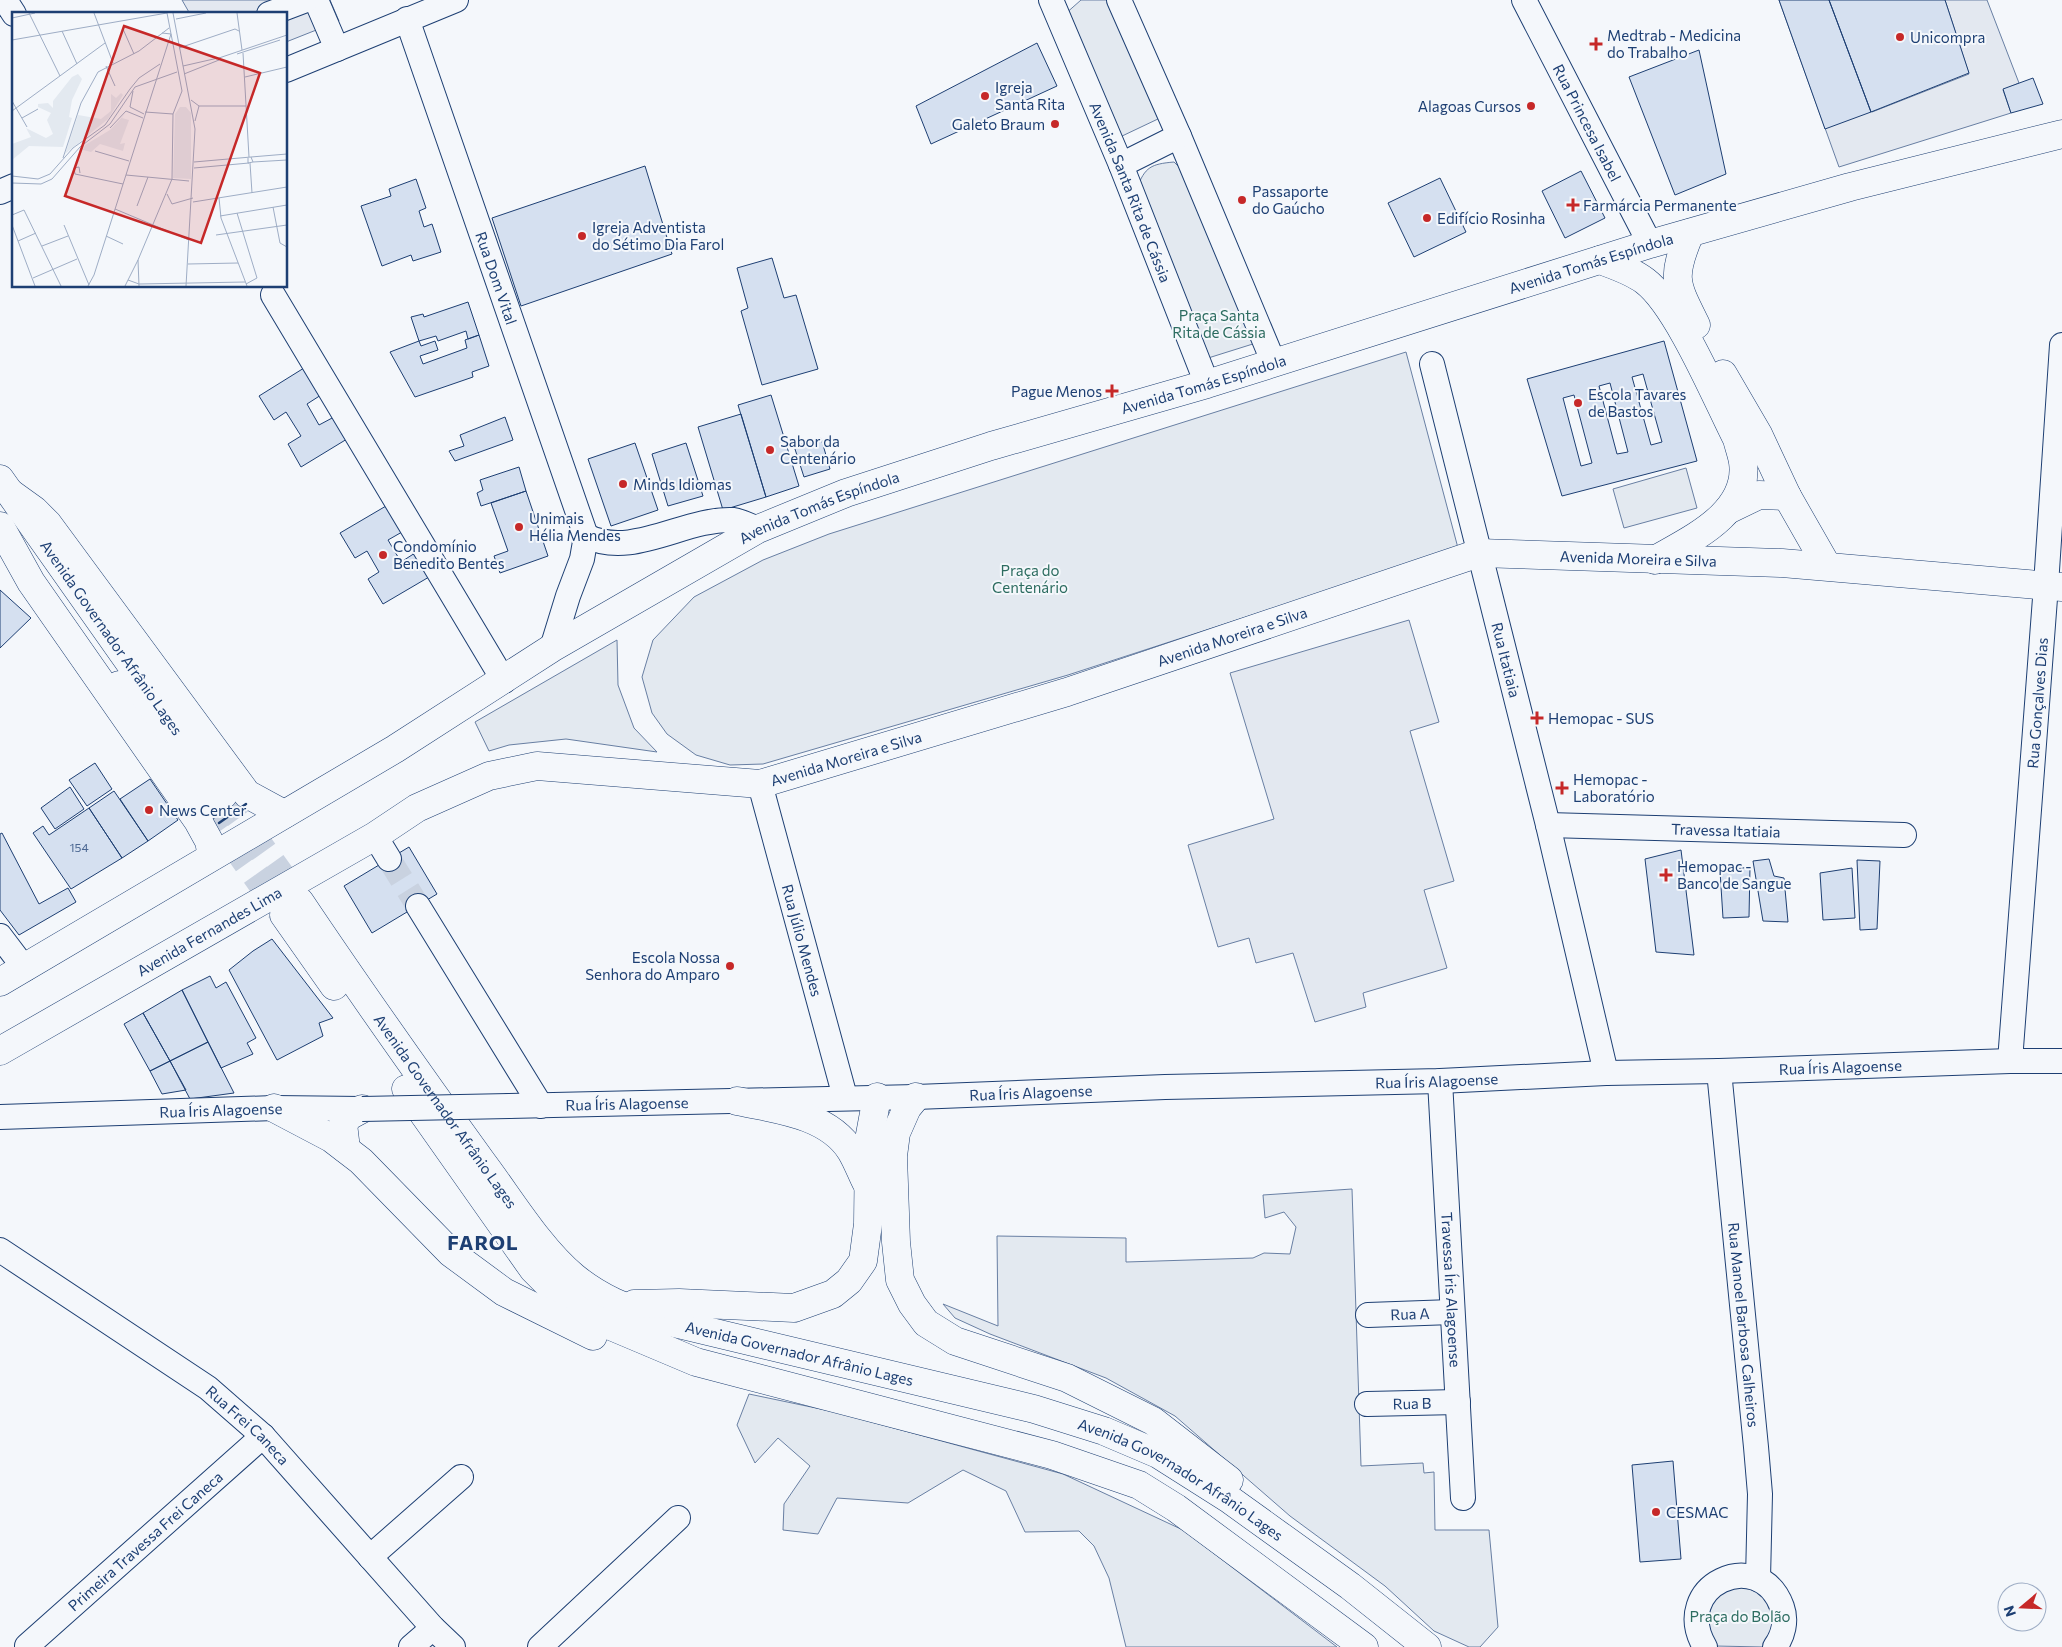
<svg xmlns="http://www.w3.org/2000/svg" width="2062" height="1647" font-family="Commissioner,sans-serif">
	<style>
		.green { fill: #e3e9f0; stroke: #687fa3 }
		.parking { fill: #e3e8f0; stroke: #687fa3 }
		.building { fill: #d5e0f0; stroke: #1d3f73; fill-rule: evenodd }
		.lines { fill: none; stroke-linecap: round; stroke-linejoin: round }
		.minor-tunnel { stroke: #c9d2e0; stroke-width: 24; stroke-dasharray: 24 12; stroke-linecap: butt }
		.major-tunnel { stroke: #c9d2e0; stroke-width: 28; stroke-dasharray: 28 14; stroke-linecap: butt }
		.minor-casing { stroke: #1d3f73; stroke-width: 26 }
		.major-casing { stroke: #1d3f73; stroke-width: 29 }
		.highway-casing { stroke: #1d3f73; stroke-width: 29 }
		.minor { stroke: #f4f7fb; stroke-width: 24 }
		.major { stroke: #f4f7fb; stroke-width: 28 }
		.highway { stroke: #f4f7fb; stroke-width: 28 }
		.minor-bridge-casing { stroke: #1d3f73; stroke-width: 26; stroke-linecap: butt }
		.minor-bridge { stroke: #f4f7fb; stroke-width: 24 }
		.wall { stroke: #1d3f73; stroke-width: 2.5 }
		.poi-dot { fill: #c62828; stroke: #f4f7fb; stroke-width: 2 }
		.labels { text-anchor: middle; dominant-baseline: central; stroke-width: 4; stroke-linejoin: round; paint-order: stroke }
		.number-label { font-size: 12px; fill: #4b6792 }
		.poi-label { font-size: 15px; fill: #1d3f73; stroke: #f4f7fb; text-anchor: start }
		.street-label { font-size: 15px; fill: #1d3f73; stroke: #f4f7fb }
		.park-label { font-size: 15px; fill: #2c6c60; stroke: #f4f7fb }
		.district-label { font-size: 20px; font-weight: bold; letter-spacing: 1px; fill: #1d3f73; stroke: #f4f7fb }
		.inset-road { fill: none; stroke: #9eadc5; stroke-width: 1 }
		.view { fill: #c62828; fill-opacity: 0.15; stroke: #c62828; stroke-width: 2.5 }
		.inset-edge { fill: none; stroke: #1d3f73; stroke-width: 2.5 }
	</style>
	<rect width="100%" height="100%" fill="#f4f7fb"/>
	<!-- green -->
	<path class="green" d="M1081 0H1108L1160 118 1120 137 1064 15Z
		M1174 162 1185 173 1256 343 1205 359 1137 188C1145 167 1151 164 1174 162Z
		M1406 352 1458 548 1068 675 763 764 730 765 696 755 667 734 652 713 642 677 653 640 694 597 763 560 829 534Z
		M1686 468 1697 508 1624 528 1613 489Z
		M617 640 618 685 634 728 657 752 566 739 509 745 489 751 475 722Z
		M1352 1189 1361 1466 1423 1463 1424 1473 1434 1472 1435 1530H1489L1498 1627 1480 1647H1469L1434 1631 1385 1586 1290 1516 1175 1416 1106 1378 990 1334 955 1318 943 1304 998 1326 997 1236 1126 1238V1262L1253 1258 1264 1253 1290 1254 1296 1227 1284 1212 1265 1218 1263 1195Z
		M749 1394 835 1412 1063 1474 1183 1530 1337 1647H1126L1109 1578 1094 1546 1079 1531 1025 1532 1006 1491 963 1470 908 1503 837 1498 818 1534 783 1530 784 1504 810 1466 778 1438 755 1463 737 1425Z
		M1737 1584 1762 1592 1776 1618 1764 1647 1715 1646C1702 1605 1700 1606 1737 1584Z"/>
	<!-- parking -->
	<path class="parking" d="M182 0H330L339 21 286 42V14H190Z
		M1779 0H1829L1872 112 1969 74 1945 0H1987L2019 83 2003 90 2011 113 1839 167Z
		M1409 620 1439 722 1410 731 1454 881 1424 890 1447 968 1363 993 1366 1007 1315 1022 1293 953 1256 963 1249 938 1218 947 1188 845 1274 819 1230 673Z"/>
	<!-- building -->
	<path class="building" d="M1779 0H1829L1871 112 1825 129Z
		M1829 0H1945L1969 73 1871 112Z
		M1037 43 1057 86 931 144 916 106Z
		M1699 50 1726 174 1675 195 1629 77Z
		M2033 78 2043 104 2011 113 2003 89Z
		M645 166 672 254 521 306 492 218Z
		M1581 171 1605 218 1565 238 1542 191Z
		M1440 178 1466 232 1414 257 1388 203Z
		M416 179 426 208 419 211 424 227 432 224 441 252 413 261 411 255 382 266 361 206 391 196 389 189Z
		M772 258 784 298 796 295 818 369 762 385 741 311 748 308 737 268Z
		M468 302 479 335 468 339 466 331 438 341 436 336 419 341 411 317 423 314 424 317Z
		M479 335 489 366 472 372 473 377 415 397 390 352 419 341 421 346 435 341 438 350 420 356 423 364 467 348 465 340Z
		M1664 341 1697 461 1562 496 1527 379ZM1643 374 1662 442 1651 445 1632 377ZM1610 383 1628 452 1617 454 1599 386ZM1574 395 1592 463 1581 466 1563 398Z
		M304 368 321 395 307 404 319 425 334 417 347 439 301 467 288 444 301 436 286 412 274 420 259 396Z
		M771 395 799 486 766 497 738 405Z
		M741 414 766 497 723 510 698 427Z
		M505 417 513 440 455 461 449 451 464 446 460 435Z
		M821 438 830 469 804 477 794 446Z
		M635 443 658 510 611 526 588 459Z
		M686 443 703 496 668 506 652 454Z
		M519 467 526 491 481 506 477 493 483 490 480 480Z
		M526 491 548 556 500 573 494 556 508 551 491 503Z
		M386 506 402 532 388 540 401 562 415 553 429 577 383 604 368 579 379 572 367 551 355 558 340 533Z
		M0 590 31 618 0 648Z
		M95 763 112 789 87 806 69 780Z
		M150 779 178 820 148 841 120 799Z
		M70 787 84 809 55 829 41 808Z
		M114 791 148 841 122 858 89 808Z
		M89 808 122 858 71 889 33 833 43 826 49 835Z
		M2 833 39 904 68 888 76 902 19 935 0 910V834Z
		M409 847 437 894 372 933 344 886Z
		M1681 850 1694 955 1656 952 1645 859Z
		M1769 859 1774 876 1784 878 1788 922 1763 921 1753 861Z
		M1857 860 1880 861 1877 929 1860 930Z
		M1750 867 1749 917 1723 918 1720 871Z
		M1852 868 1855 918 1823 920 1820 873Z
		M272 939 333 1018 319 1023 323 1036 277 1060 229 970 253 951Z
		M210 976 216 988 226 982 256 1038 247 1043 253 1054 221 1068 182 990Z
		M182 990 208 1042 170 1061 143 1013Z
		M143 1013 170 1061 150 1071 124 1024Z
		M208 1042 234 1093 190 1099 170 1061Z
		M170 1061 186 1090 162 1094 150 1071Z
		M1673 1461 1681 1559 1640 1562 1632 1465Z"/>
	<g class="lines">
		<!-- minor-tunnel -->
		<path class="minor-tunnel" d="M389 859 418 906"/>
		<!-- major-tunnel -->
		<path class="major-tunnel" d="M223 795 300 902
			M207 806 284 915"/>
		<!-- minor casing -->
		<g class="minor-casing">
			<g id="minor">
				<path d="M5 0 14 14"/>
				<path d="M316 0 337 49"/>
				<path id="s1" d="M1051 0 1121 165 1207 384"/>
				<path d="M1119 0 1179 136 1273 361"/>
				<path id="s2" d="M1524 0 1650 244"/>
				<path d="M269 14 306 0"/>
				<path id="s3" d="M407 19 586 536 582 559 568 596 552 648"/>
				<path d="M286 70 456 0"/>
				<path d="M1121 165 1179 136"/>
				<path d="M0 192 14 186"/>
				<path d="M273 295 504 681"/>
				<path id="s4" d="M1432 364 1548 825 1606 1073"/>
				<path d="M586 536C633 559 684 518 733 520 741 521 750 526 758 529"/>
				<path id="s5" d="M760 784 845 1097"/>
				<path id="s6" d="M1548 825 1904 835"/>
				<path d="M375 836 389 859"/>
				<path d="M418 906 541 1106"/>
				<path d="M0 936 25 969"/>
				<path id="s7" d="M2010 1061 2046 585 2062 345"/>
				<path id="s8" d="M1719 1071 1756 1447 1760 1494 1758 1579"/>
				<path id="s9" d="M1440 1081 1463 1498"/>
				<path id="s10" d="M509 1106 916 1097 1165 1087 1440 1081 1606 1073 1719 1071 2010 1061H2062"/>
				<path id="s11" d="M0 1117 274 1108 362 1109"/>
				<path id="s12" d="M0 1250 208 1388 263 1436 433 1628 453 1647"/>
				<path id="s13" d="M1368 1315 1452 1312"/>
				<path id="s14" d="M1367 1404 1458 1402"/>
				<path d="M370 1557 461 1477"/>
				<path id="s15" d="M27 1646 263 1436"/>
				<path d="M411 1647 433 1628"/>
				<path d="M540 1647 678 1518"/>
				<path d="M1705 1647C1669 1586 1759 1544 1782 1607 1787 1621 1783 1636 1775 1647"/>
			</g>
		</g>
		<!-- major casing -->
		<g class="major-casing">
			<g id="major">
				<path id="s16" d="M0 479 223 795"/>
				<path d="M119 685 207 806"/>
				<path id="s17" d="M300 902C359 990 420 1076 482 1162 510 1199 539 1248 574 1277 601 1299 626 1308 657 1319L1034 1409 1104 1431 1158 1454 1229 1499 1279 1535 1350 1586 1427 1647"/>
				<path d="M284 915 334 986"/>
				<path d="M406 1089 533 1269 562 1298 587 1316 696 1362 1052 1455 1139 1485 1176 1508 1364 1647"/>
				<path d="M916 1097 907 1108 896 1133 893 1156 896 1242 900 1280 912 1304 926 1323 955 1341 1067 1378 1153 1421 1229 1480"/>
				<path d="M737 1101C775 1109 828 1114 851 1151 857 1161 861 1172 866 1182"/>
				<path d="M274 1108 331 1138 361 1161 451 1253 504 1292 593 1336"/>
				<path d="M346 1149 343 1124 349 1116 362 1109"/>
				<path d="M634 1304 679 1303 794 1308 833 1294 849 1281 863 1261 868 1224 869 1140 877 1097"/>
			</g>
		</g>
		<!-- highway casing -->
		<g class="highway-casing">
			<g id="highway">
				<path d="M1690 233C1671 278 1675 283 1696 325"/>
				<path d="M1600 260C1616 266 1632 271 1645 281 1678 306 1717 400 1737 439 1739 447 1742 455 1743 462 1750 513 1691 539 1655 560"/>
				<path d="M1723 374 1758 434 1787 496 1827 566"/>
				<path d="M9 492 34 510 48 524 247 794 284 814"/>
				<path d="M1728 510 1759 495 1787 496"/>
				<path d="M0 526 31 582 198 821 209 841 212 856"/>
				<path id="s18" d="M0 982 395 749 552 648 758 529 846 493 991 446 1207 384 1650 244 1850 187 2062 134"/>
				<path id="s19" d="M0 1051 375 836 417 808 489 776 537 766 760 784 1067 692 1479 553 1782 563 2062 587"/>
			</g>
		</g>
		<!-- minor -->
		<use href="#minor" class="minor"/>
		<!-- major -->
		<use href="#major" class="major"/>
		<!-- highway -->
		<use href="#highway" class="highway"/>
		<!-- minor-bridge casing -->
		<g class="minor-bridge-casing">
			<path id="minor-bridge" d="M362 1109 509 1106"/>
		</g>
		<!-- minor-bridge -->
		<use href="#minor-bridge" class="minor-bridge"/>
		<!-- wall -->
		<path class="wall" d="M219 823 246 804"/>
	</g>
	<!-- markers -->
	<g class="poi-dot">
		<circle cx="1900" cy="37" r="5"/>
		<path d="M1593.5 36.5h5v5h5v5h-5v5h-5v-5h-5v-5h5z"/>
		<circle cx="985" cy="96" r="5"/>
		<circle cx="1531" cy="106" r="5"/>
		<circle cx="1055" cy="124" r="5"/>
		<circle cx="1242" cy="200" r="5"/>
		<path d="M1570.5 197.5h5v5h5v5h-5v5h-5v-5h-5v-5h5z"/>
		<circle cx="1427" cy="218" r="5"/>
		<circle cx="582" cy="236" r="5"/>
		<path d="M1109.5 383.5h5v5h5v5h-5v5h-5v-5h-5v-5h5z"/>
		<circle cx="1578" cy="403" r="5"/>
		<circle cx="770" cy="450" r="5"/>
		<circle cx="623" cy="484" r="5"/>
		<circle cx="519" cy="527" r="5"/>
		<circle cx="383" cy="555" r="5"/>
		<path d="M1534.5 710.5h5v5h5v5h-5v5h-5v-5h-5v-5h5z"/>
		<path d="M1559.5 780.5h5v5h5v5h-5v5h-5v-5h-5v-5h5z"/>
		<circle cx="149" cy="810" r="5"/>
		<path d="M1663.5 867.5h5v5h5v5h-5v5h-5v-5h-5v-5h5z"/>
		<circle cx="730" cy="966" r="5"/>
		<circle cx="1656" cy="1512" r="5"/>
	</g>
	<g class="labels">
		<!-- number labels -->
		<g class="number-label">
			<text x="79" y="847">154</text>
		</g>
		<!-- poi labels -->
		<g class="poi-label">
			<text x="1607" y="35">Medtrab - Medicina<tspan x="1607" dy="17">do Trabalho</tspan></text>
			<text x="1910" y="37">Unicompra</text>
			<text x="995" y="87">Igreja<tspan x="995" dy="17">Santa Rita</tspan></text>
			<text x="1521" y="106" text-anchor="end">Alagoas Cursos</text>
			<text x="1045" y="124" text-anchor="end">Galeto Braum</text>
			<text x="1252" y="191">Passaporte<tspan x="1252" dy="17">do Gaúcho</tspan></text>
			<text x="1583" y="205">Farmárcia Permanente</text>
			<text x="1437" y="218">Edifício Rosinha</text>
			<text x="592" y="227">Igreja Adventista<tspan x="592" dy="17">do Sétimo Dia Farol</tspan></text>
			<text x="1102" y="391" text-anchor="end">Pague Menos</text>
			<text x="1588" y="394">Escola Tavares<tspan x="1588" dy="17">de Bastos</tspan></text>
			<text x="780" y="441">Sabor da<tspan x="780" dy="17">Centenário</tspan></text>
			<text x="633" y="484">Minds Idiomas</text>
			<text x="529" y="518">Unimais<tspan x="529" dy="17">Hélia Mendes</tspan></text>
			<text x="393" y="546">Condomínio<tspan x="393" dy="17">Benedito Bentes</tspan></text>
			<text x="1548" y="718">Hemopac - SUS</text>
			<text x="1573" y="779">Hemopac -<tspan x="1573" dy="17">Laboratório</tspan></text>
			<text x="159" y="810">News Center</text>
			<text x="1677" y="866">Hemopac -<tspan x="1677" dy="17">Banco de Sangue</tspan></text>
			<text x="720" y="957" text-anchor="end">Escola Nossa<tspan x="720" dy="17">Senhora do Amparo</tspan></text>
			<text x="1666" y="1512">CESMAC</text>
		</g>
		<!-- street labels -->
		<g class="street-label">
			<text stroke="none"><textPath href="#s2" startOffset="138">Rua Princesa Isabel</textPath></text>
			<text stroke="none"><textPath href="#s1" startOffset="208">Avenida Santa Rita de Cássia</textPath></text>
			<text stroke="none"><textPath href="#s18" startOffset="1758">Avenida Tomás Espíndola</textPath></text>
			<text stroke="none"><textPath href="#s3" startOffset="274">Rua Dom Vital</textPath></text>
			<text stroke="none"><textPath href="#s18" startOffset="1352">Avenida Tomás Espíndola</textPath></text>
			<text stroke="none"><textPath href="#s18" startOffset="948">Avenida Tomás Espíndola</textPath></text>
			<text stroke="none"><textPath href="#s19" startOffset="1749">Avenida Moreira e Silva</textPath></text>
			<text stroke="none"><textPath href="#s16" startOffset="194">Avenida Governador Afrânio Lages</textPath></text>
			<text stroke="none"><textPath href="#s19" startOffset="1329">Avenida Moreira e Silva</textPath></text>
			<text stroke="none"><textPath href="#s4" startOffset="305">Rua Itatiaia</textPath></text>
			<text stroke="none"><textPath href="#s7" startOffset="359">Rua Gonçalves Dias</textPath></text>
			<text stroke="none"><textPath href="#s19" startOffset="924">Avenida Moreira e Silva</textPath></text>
			<text stroke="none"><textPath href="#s6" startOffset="178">Travessa Itatiaia</textPath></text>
			<text stroke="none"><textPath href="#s19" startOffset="241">Avenida Fernandes Lima</textPath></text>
			<text stroke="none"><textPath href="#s5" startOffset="162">Rua Júlio Mendes</textPath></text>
			<text stroke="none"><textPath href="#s10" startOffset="1332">Rua Íris Alagoense</textPath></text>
			<text stroke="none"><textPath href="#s10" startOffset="928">Rua Íris Alagoense</textPath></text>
			<text stroke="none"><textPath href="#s10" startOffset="522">Rua Íris Alagoense</textPath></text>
			<text stroke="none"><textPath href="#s10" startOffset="118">Rua Íris Alagoense</textPath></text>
			<text stroke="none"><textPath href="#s11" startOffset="221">Rua Íris Alagoense</textPath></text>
			<text stroke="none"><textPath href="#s17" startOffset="255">Avenida Governador Afrânio Lages</textPath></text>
			<text stroke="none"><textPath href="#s9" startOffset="209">Travessa Íris Alagoense</textPath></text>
			<text stroke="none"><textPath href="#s13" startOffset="42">Rua A</textPath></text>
			<text stroke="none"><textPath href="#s8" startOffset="255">Rua Manoel Barbosa Calheiros</textPath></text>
			<text stroke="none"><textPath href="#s17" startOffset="705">Avenida Governador Afrânio Lages</textPath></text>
			<text stroke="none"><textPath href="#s14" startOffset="45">Rua B</textPath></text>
			<text stroke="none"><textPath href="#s12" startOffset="304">Rua Frei Caneca</textPath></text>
			<text stroke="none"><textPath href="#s17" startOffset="1110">Avenida Governador Afrânio Lages</textPath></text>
			<text stroke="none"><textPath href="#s15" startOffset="158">Primeira Travessa Frei Caneca</textPath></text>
		</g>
		<!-- park labels -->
		<g class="park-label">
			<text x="1219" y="315">Praça Santa<tspan x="1219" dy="17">Rita de Cássia</tspan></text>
			<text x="1030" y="570">Praça do<tspan x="1030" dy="17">Centenário</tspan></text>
			<text x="1740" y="1616">Praça do Bolão</text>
		</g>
		<!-- district labels -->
		<g class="district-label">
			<text x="483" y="1242">FAROL</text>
		</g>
	</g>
	<!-- overview -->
	<g transform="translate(12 12)">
		<rect width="275" height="275" fill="#f4f7fb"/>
		<path d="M66 62 70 67 60 88 57 105 60 106 51 135 17 134 0 148V132L19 125 14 116 34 126 41 122 35 108 39 101 26 95V92L36 91 41 96V89L60 65ZM109 81 111 83 96 107 53 142 66 103 89 107 99 99V82L104 86ZM168 95H174L179 101V167L161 166 163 102ZM113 102 110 106 117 108 108 132 113 131 111 139 88 132 79 140 71 138 73 133 98 118Z" fill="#e3e9f0"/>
		<path class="inset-road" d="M17 1 48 64M82 1 101 51M161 1 183 117 174 274M225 1 230 38M0 6 23 1M164 7 194 1M111 17 122 42M50 19 65 52M0 28 155 1M167 36 223 17 227 19M231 41 237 145M225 42 268 28M204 47 275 23M94 54 103 74M171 54 206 46M172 62 207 48M233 65 275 55M118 77 127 66 148 52M121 79 118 95 132 102M179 88 187 94H234M0 89 15 115M0 99 93 31M133 100 161 102M10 106 26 97M183 109 187 94M98 116 114 99 131 106M83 139 117 149M239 145 275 142M51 146 69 91 86 60 127 39 157 16M182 150 239 145 241 150 236 151V146M241 150 275 148M238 151 240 181M182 156 237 151M68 161 67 155 62 156 63 162 111 172M114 163 177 169M0 164 26 167 38 162 61 136 93 113 118 77M0 171 29 172 40 167 68 135 98 112 123 75 165 60M155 182 160 192 181 186M207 186 209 206 235 274M181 190 275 175M125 194 136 165M261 195 268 231 275 235M103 197 177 228M225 201 245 266 234 272M0 203 12 198 49 274M208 204 275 193M0 213 23 274M52 213 77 273M204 223 275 213M94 224 111 232M6 229 24 221M30 234 56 224M176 252 226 251M21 266 65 247M116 268 127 272 233 270M76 274 82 263 159 22 150 21M113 274 126 248M127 274 126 248 160 167 161 102 170 79 155 1"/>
		<path class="view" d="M112 14 248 61 189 231 53 184Z"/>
		<rect width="275" height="275" class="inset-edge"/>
	</g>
	<!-- north arrow -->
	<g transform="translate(2022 1607) rotate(251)"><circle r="24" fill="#f4f7fb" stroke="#9eadc5"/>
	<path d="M0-4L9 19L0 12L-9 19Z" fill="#c62828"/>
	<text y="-8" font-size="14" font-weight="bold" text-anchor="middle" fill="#1d3f73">N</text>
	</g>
</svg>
